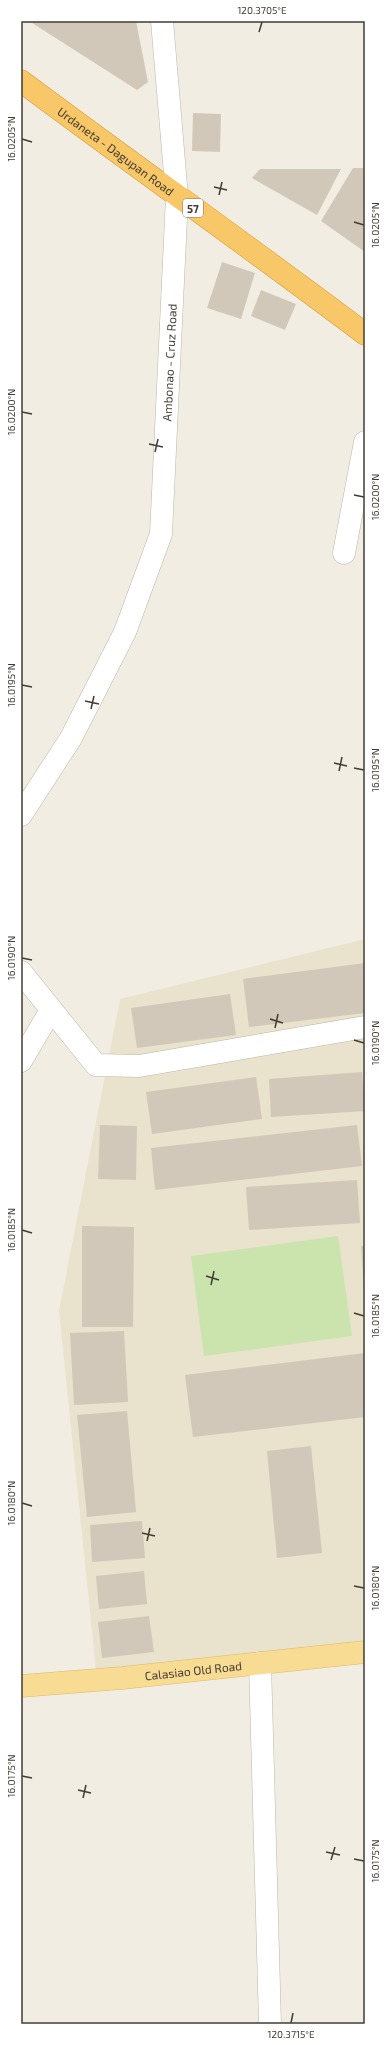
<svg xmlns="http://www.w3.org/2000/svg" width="386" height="2045" font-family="'Exo 2',sans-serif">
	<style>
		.education { fill: #e9e2cd }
		.green { fill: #cbe4ad }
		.building { fill: #d2c8b9 }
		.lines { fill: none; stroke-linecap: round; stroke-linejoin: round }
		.minor-casing { stroke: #beb7a9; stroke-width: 23 }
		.major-casing { stroke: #ddb965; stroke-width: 23 }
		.highway-casing { stroke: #d59c39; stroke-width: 23 }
		.minor { stroke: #fff; stroke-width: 22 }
		.major { stroke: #f9dc94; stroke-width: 22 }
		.highway { stroke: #f7c768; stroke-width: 22 }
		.ticks { fill: none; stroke: #423d34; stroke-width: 1.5 }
		.labels { text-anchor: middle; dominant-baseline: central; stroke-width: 3.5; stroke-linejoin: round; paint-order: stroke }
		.shield { fill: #fff; stroke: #7b7771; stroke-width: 1 }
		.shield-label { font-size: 11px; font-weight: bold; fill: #423d34 }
		.street-label { font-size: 12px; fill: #423d34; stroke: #fff }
		.neatline { fill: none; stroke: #423d34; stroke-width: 1.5 }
		.ticks-label { font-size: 10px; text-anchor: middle; fill: #423d34 }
	</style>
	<rect width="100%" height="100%" fill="#f1ede3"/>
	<!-- education -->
	<path class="education" d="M365 939V1647L96 1670 59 1311 120 999Z"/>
	<!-- green -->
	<path class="green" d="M338 1236 352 1336 204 1356 191 1256Z"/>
	<!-- building -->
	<path class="building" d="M29 21H136L148 82 137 90Z
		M193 113 221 114 220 152 192 151Z
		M353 168H365V252L321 221Z
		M260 169H341L317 215 252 178Z
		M222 262 255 273 241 319 207 308Z
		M261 290 296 304 285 330 251 316Z
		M365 963V1013L249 1027 243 979Z
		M230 994 236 1035 137 1048 131 1008Z
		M362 1072 365 1111 271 1117 269 1079Z
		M256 1077 262 1119 152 1134 146 1092Z
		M100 1125 137 1126 136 1180 98 1179Z
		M357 1125 362 1166 155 1190 151 1148Z
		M357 1180 360 1223 249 1230 246 1187Z
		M82 1226 134 1227 133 1327H82Z
		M361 1246H365V1290H364Z
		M124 1331 128 1402 74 1405 70 1333Z
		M365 1353V1417L193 1437 185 1375Z
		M127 1411 136 1512 87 1517 77 1415Z
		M311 1446 322 1553 277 1558 267 1451Z
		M142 1521 145 1558 92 1562 90 1525Z
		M144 1571 147 1604 99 1609 96 1576Z
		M149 1616 154 1652 102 1658 98 1622Z"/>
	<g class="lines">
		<!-- minor casing -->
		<g class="minor-casing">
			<g id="minor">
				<path d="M344 553 365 442"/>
				<path id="s1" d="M21 815 71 738 125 632 161 534 177 197 162 21"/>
				<path d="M21 972 96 1065 139 1066 365 1027"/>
				<path d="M21 1061 51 1010"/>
				<path d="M260 1663 270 2024"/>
			</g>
		</g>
		<!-- major casing -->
		<g class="major-casing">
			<g id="major">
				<path id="s2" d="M21 1686 122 1678 365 1652"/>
			</g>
		</g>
		<!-- highway casing -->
		<g class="highway-casing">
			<g id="highway">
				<path id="s3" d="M21 81C135 166 251 248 365 334"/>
			</g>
		</g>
		<!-- minor -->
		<use href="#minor" class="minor"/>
		<!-- major -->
		<use href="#major" class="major"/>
		<!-- highway -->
		<use href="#highway" class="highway"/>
	</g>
	<!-- ticks -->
	<path class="ticks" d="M259 32 262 22M22 139 32 142M214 187 227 190M219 195 222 182M354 222 364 225M22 412 32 414M149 444 163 447M155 452 158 439M354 495 364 497M22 685 32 687M85 701 99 704M91 709 94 696M334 763 347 766M354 768 364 770M339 771 342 757M22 958 32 960M270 1019 283 1023M275 1028 278 1014M354 1040 364 1043M22 1230 32 1233M206 1276 219 1280M211 1285 214 1271M354 1313 364 1316M22 1503 32 1506M142 1533 155 1536M147 1541 150 1528M354 1586 364 1588M22 1776 32 1778M78 1790 91 1793M83 1798 86 1785M326 1852 340 1855M354 1859 364 1861M331 1860 335 1847M291 2023 293 2013"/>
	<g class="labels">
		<!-- shield labels -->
		<rect class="shield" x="183" y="199" width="20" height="18" rx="3"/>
		<g class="shield-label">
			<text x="193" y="208">57</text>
		</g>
		<!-- street labels -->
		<g class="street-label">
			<text stroke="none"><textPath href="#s3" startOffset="118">Urdaneta - Dagupan Road</textPath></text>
			<text stroke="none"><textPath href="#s1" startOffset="487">Ambonao - Cruz Road</textPath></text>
			<text stroke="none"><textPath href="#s2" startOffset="173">Calasiao Old Road</textPath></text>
		</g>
	</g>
	<!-- border -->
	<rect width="386" height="2045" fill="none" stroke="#ffffff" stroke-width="44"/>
	<rect x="22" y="22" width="342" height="2001" class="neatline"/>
	<g class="ticks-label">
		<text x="262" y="14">120.3705°E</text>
		<text transform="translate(11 139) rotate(-90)" y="4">16.0205°N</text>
		<text transform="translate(375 225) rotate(-90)" y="4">16.0205°N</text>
		<text transform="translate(11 412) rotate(-90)" y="4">16.0200°N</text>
		<text transform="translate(375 497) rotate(-90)" y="4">16.0200°N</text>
		<text transform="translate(11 685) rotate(-90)" y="4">16.0195°N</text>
		<text transform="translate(375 770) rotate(-90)" y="4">16.0195°N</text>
		<text transform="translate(11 958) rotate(-90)" y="4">16.0190°N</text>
		<text transform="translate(375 1043) rotate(-90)" y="4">16.0190°N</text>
		<text transform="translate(11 1230) rotate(-90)" y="4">16.0185°N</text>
		<text transform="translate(375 1316) rotate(-90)" y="4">16.0185°N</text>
		<text transform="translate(11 1503) rotate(-90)" y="4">16.0180°N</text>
		<text transform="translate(375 1588) rotate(-90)" y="4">16.0180°N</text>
		<text transform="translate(11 1776) rotate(-90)" y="4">16.0175°N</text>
		<text transform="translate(375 1861) rotate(-90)" y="4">16.0175°N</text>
		<text x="291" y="2038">120.3715°E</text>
	</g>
</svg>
